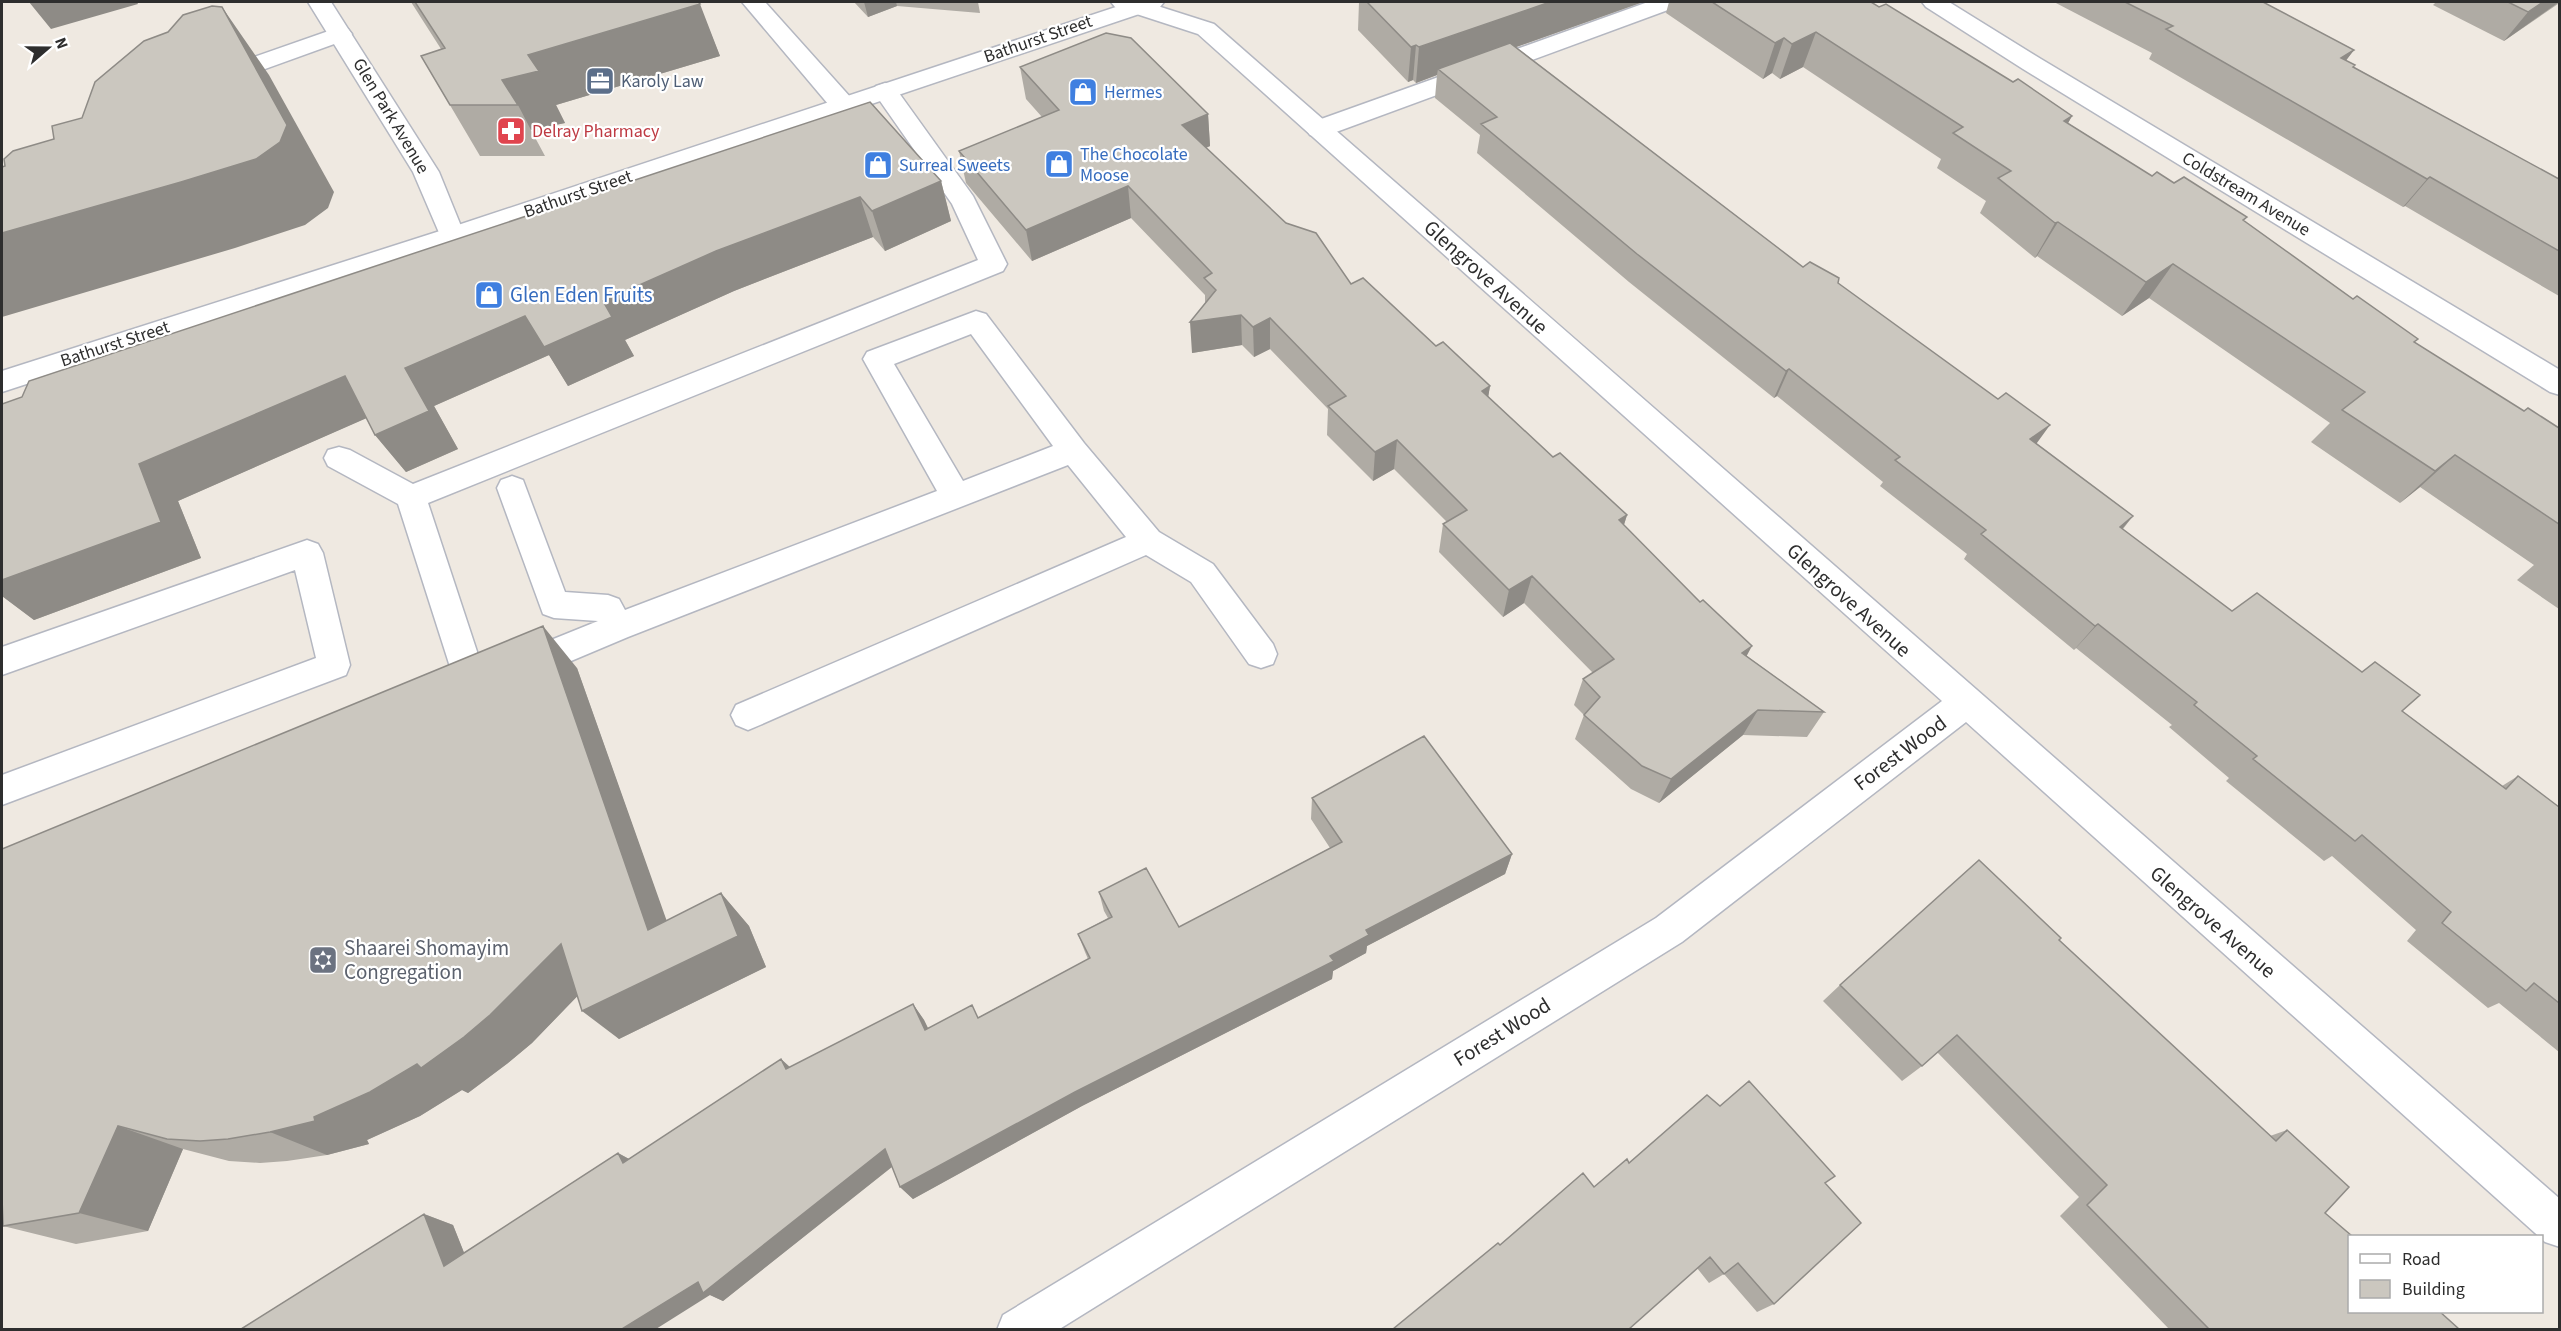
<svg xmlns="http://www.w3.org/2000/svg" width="2561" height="1331" font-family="'Source Sans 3',sans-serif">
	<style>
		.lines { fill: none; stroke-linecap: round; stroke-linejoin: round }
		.service-casing { stroke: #b4b7c1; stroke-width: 3 }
		.minor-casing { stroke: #b4b7c1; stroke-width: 3 }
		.secondary-casing { stroke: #b4b7c1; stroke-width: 3 }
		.service { fill: #fff; fill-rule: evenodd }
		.minor { fill: #fff; fill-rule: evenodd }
		.secondary { fill: #fff; fill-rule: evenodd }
		.wall { fill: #afaba4 }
		.shaded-wall { fill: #8e8b86 }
		.building { fill: #cbc7bf; stroke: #8e8b86; stroke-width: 1.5 }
		.labels { text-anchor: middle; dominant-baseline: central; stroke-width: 4.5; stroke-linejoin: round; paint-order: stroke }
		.far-street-label { font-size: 18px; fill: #2e2e2e; stroke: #fff }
		.far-service-label { font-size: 18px; fill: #4e5e75; stroke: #fff; text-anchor: start }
		.far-shop-label { font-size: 18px; fill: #366cbe; stroke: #fff; text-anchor: start }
		.far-health-label { font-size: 18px; fill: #be3a42; stroke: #fff; text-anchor: start }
		.street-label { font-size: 21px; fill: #2e2e2e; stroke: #fff }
		.shop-label { font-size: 21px; fill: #366cbe; stroke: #fff; text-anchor: start }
		.worship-label { font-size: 21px; fill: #5b616d; stroke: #fff; text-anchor: start }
	</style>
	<rect width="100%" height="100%" fill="#efe9e1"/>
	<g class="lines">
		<!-- service casing -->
		<g class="service-casing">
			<path id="service" d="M742 2H765L852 99 855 105 852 111 843 113 834 111Z
				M1648 2H1680L1676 7 1328 135 1319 137 1310 135 1306 129 1310 123Z
				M340 27 348 29 352 34 348 39 226 83 217 86 208 83 205 78 208 73Z
				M885 83 894 86 973 196 1007 264 1003 271 428 503 489 688 484 698 472 702 460 698 398 504 328 466 324 458 328 450 339 447 350 450 413 484 978 260 952 204 873 91 876 86Z
				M976 311 986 314 1084 443 1159 532 1213 564 1273 644 1277 654 1273 664 1261 668 1249 664 1191 582 1146 555 760 725 748 730 736 725 731 715 736 705 1126 537 1068 465 628 637 533 677 521 681 509 677 504 667 509 657 598 621 554 618 543 614 497 488 501 480 512 476 523 480 565 592 608 595 619 599 625 610 937 491 863 359 867 352ZM971 334 1053 446 963 481 894 364Z
				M307 540 318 544 323 553 350 665 346 675 2 805V775L316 658 295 570 2 675V647Z"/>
		</g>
		<!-- minor casing -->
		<g class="minor-casing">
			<path id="minor" d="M308 2H331L439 172 465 236 461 242 452 245 443 242 413 172Z
				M1111 2H1145L1214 24 2560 1199V1247L2545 1242 1966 722 1682 942 1058 1330H997L1003 1315 1656 918 1942 701 1198 34 1115 7Z
				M1922 2H1949L2041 59 2560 370V395L2550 392 2023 69 1926 7Z"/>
		</g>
		<!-- secondary casing -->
		<g class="secondary-casing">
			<path id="secondary" d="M1131 2H1164L1160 7 461 242 2 392V371L443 230Z"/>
		</g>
		<!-- service -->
		<use href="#service" class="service"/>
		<!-- minor -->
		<use href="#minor" class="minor"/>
		<!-- secondary -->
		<use href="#secondary" class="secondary"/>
	</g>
	<!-- wall -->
	<path class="wall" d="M411 2H698L720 56 556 105 565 123 531 130 545 156H480L421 56 441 49Z
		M854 2H978L980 13 897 6 868 17Z
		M1359 2H1643L1516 47 1803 267 1838 283 2037 444 2133 516 2123 529 2232 611 2402 711 2502 786 2518 776 2559 807V1052L2499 1003 2488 1008 2407 941 2416 930 2332 856 2324 861 2226 781 2229 778 2169 727 2172 725 2076 648 2074 650 1964 559 1967 554 1880 486 1883 482 1777 396 1774 398 1629 282 1477 153 1480 135 1435 98 1437 75 1416 83 1413 80 1408 82 1358 30Z
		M1669 2H1871L1879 7 2072 116 2068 123 2152 176 2174 183 2247 217 2244 221 2415 343 2524 411 2559 428V609L2517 580 2534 565 2420 487 2400 503 2311 442 2330 423 2149 298 2122 316 2037 256 2035 258 1980 213 1986 201 1937 168 1941 159 1803 67 1780 79 1772 73 1763 79 1666 13Z
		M2054 2H2263L2354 50 2346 60 2354 67 2559 179V296L2405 206 2403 207 2149 59 2152 53Z
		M2436 2H2559L2558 4 2504 41 2433 5Z
		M1020 67 1208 114 1210 146 1206 148 1351 284 1490 386 1488 397 1553 457 1627 515 1624 525 1747 656 1824 712 1807 737 1743 735 1659 803 1631 789 1575 739 1584 715 1574 705 1583 679 1593 673 1524 603 1503 617 1439 552 1443 524 1447 522 1394 469 1373 481 1327 435 1328 409 1270 349 1254 357 1242 345 1192 353 1205 303V295L1131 218 1032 261 966 183 959 151 1042 117 1026 99Z
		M870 102 941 181 951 221 885 251 873 237 734 291 625 340 634 356 568 386 549 355 434 406 458 449 406 472 375 435 366 418 178 501 201 558 34 620 2 596V404Z
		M577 668 666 921 721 893 749 926 766 967 619 1039 577 996 532 1043 508 1063 468 1093 462 1090 420 1116 367 1140 369 1144 327 1155 287 1161 260 1163 229 1161 183 1149 148 1231 76 1244 3 1226Z
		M1312 798 1512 854 1505 874 1367 946 1366 953 1333 971 1332 979 1082 1106 913 1199 900 1187 892 1167 723 1301 710 1295 241 1329 424 1214 453 1225 464 1253 618 1153 629 1159 781 1059 790 1067 913 1004 924 1020 928 1028 979 1017 1088 959 1085 952 1078 934 1108 918 1104 911 1099 892 1179 927 1330 848 1311 819Z
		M2059 940 2270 1136 2287 1130 2325 1213 2459 1329H2169L2060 1216 2079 1197 1937 1052 1922 1066 1902 1081 1823 1001 1840 985Z
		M1720 1106 1825 1183 1774 1304 1757 1312 1724 1274 1709 1283 1697 1268 1500 1245 1594 1187 1629 1163Z"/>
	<!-- shaded-wall -->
	<path class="shaded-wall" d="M29 2H137L138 4 51 29Z
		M864 2H896L897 6 868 17Z
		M1550 2H1643L1443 73 1438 69 1437 75 1416 83 1419 47Z
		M2543 2H2559L2504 41 2528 12Z
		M700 4 720 56 556 105 565 123 531 130 518 105 502 80 528 55Z
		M222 7 269 75 334 192 328 208 305 225 235 248 2 317V233Z
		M1816 32 1803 67 1780 79 1792 44Z
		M1784 38 1772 73 1763 79 1775 43Z
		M1416 45 1413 80 1408 82 1411 47Z
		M2354 50 2332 79 2341 58Z
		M1208 114 1210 146 1184 157 1182 125Z
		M2072 116 2052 151 2064 121Z
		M2430 177 2405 206 2403 207 2427 179Z
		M941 181 951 221 885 251 872 211Z
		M1128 186 1131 218 1032 261 1026 230Z
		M860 197 873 237 734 291 625 340 634 356 568 386 544 347 603 301 716 251Z
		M2058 222 2037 256 2035 258 2055 223Z
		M2173 264 2149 298 2122 316 2146 282Z
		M1241 315 1242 345 1192 353 1190 322Z
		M525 316 549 355 434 406 458 449 406 472 375 435 405 368Z
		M1270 318V349L1254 357 1253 327Z
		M1789 369 1777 396 1774 398 1786 371Z
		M345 376 376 414 178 501 201 558 34 620 2 596V565L139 464Z
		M1490 386 1485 416 1482 391Z
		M2050 425 2031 451 2030 439Z
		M1397 440 1394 469 1373 481 1375 452Z
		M2455 455 2420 487 2400 503 2435 471Z
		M1627 515 1618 543 1619 520Z
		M2133 516 2111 542 2120 527Z
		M1532 576 1524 603 1503 617 1509 590Z
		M2098 624 2076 648 2074 650 2095 626Z
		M543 626 577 668 681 961 648 930Z
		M1752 646 1738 672 1742 653Z
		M1758 710 1743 735 1659 803 1671 779Z
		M1512 854 1505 874 1367 946 1366 953 1333 971 1332 979 1082 1106 913 1199 900 1187 1075 1092 1330 956 1366 930Z
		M721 893 749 926 766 967 619 1039 582 1011Z
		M561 944 598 975 532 1043 508 1063 468 1093 462 1090 420 1116 367 1140 369 1144 327 1155 270 1132 314 1117Z
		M913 1004 924 1020 936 1045 925 1030Z
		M781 1059 797 1074 786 1069Z
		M118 1126 183 1149 148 1231 79 1213Z
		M885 1149 898 1162 723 1301 710 1295 656 1329H622Z
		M618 1153 640 1165 623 1163Z
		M424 1214 453 1225 473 1275 444 1266Z"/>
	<!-- building -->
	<path class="building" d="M415 2H698L700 4 528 55 539 71 502 80 518 105H450L421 56 445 48Z
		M1367 2H1550L1419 47 1416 45 1411 47Z
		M1712 2H1871L1879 7 1886 4 2013 82 2018 79 2072 116 2064 121 2152 176 2157 172 2174 183 2184 177 2247 217 2243 220 2353 299 2357 296 2418 339 2414 342 2524 411 2528 408 2559 428V524L2455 455 2435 471 2342 410 2365 392 2173 264 2146 282 2058 222 2055 223 1998 178 2011 171 1953 133 1963 127 1816 32 1792 44 1784 38 1775 43Z
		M2125 2H2263L2354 50 2341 58 2355 65 2353 67 2559 179V251L2430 177 2427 179 2166 29 2173 26Z
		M2508 2H2543L2528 12Z
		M212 6 222 7 287 125 280 142 256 159 181 182 2 233V167L5 166 4 159 13 151 54 139 52 126 82 118 95 82 144 41 168 32 183 15Z
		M1106 33 1131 38 1208 114 1182 125 1286 223 1316 233 1351 284 1363 278 1436 346 1443 342 1490 386 1482 391 1553 457 1560 453 1627 515 1619 520 1700 602 1703 600 1752 646 1742 653 1824 712 1758 710 1671 779 1642 766 1584 715 1600 697 1583 679 1614 659 1532 576 1509 590 1443 524 1467 510 1397 440 1375 452 1328 406 1346 396 1270 318 1253 327 1241 315 1190 322 1216 290 1204 278 1212 273 1128 186 1026 230 959 151 1059 110 1020 67Z
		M1510 43 1803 267 1810 262 1839 278 1838 283 1998 399 2006 393 2050 425 2030 439 2133 516 2120 527 2232 611 2257 593 2362 672 2375 662 2420 695 2402 711 2506 789 2518 776 2559 807V1003L2534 983 2526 991 2442 923 2451 912 2362 835 2355 841 2253 759 2257 756 2194 705 2197 702 2098 624 2095 626 1981 534 1986 530 1895 460 1900 457 1789 369 1786 371 1637 254 1481 124 1497 117 1438 69Z
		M870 102 941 181 872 211 860 197 716 251 603 301 612 317 544 347 525 316 405 368 429 411 375 435 345 376 139 464 161 522 2 580V404L22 397 29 381Z
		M543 626 648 930 721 893 738 936 582 1011 561 944 490 1015 464 1037 421 1068 417 1064 370 1092 314 1117 315 1121 270 1132 228 1139 200 1141 167 1139 118 1126 79 1213 3 1226 2 1197V849Z
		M1424 736 1512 854 1366 930 1369 935 1330 956 1334 961 1075 1092 900 1187 885 1149 703 1293 698 1282 622 1329H241L424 1214 444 1266 618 1153 623 1163 781 1059 786 1069 913 1004 925 1030 972 1005 978 1018 1090 958 1078 934 1112 917 1099 892 1146 868 1179 927 1342 842 1312 798Z
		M1979 860 2061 938 2059 940 2276 1141 2287 1130 2349 1187 2325 1213 2352 1236H2349V1311H2439L2459 1329H2209L2087 1205 2107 1185 1957 1035 1922 1066 1840 985Z
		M1749 1081 1835 1176 1825 1183 1861 1223 1774 1304 1738 1263 1724 1274 1710 1257 1629 1329H1393L1498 1243 1500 1245 1583 1173 1594 1187 1627 1159 1629 1163 1707 1095 1720 1106Z"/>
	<!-- icons -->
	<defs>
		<g id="office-square" transform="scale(1.5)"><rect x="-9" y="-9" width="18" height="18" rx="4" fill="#5c6f8a" stroke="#fff"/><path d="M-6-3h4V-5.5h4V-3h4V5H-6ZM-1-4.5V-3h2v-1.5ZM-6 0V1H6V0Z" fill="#fff"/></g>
		<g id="shop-square" transform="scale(1.5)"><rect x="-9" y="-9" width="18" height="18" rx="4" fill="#3f7fe0" stroke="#fff"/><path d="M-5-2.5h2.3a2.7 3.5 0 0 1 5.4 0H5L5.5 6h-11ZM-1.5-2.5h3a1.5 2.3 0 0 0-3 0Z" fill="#fff"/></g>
		<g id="pharmacy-square" transform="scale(1.5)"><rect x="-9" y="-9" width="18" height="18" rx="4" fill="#e0444e" stroke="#fff"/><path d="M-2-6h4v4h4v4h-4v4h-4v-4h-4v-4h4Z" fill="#fff"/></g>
		<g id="synagogue-square" transform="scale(1.5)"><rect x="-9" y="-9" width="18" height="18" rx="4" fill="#6b7280" stroke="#fff"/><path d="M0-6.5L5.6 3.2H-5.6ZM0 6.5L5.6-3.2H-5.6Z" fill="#fff"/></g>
	</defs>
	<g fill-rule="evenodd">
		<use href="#office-square" x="600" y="81"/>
		<use href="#shop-square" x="1083" y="92"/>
		<use href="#pharmacy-square" x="511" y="131"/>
		<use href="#shop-square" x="1059" y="164"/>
		<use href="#shop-square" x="878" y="165"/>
		<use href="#shop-square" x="489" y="295"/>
		<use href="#synagogue-square" x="323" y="960"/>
	</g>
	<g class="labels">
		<!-- far-street labels -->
		<g class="far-street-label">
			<text transform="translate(1038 39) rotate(-19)">Bathurst Street</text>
			<text transform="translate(391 116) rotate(59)">Glen Park Avenue</text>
			<text transform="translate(578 194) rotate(-19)">Bathurst Street</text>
			<text transform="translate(2246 194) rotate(31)">Coldstream Avenue</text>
			<text transform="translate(115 344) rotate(-18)">Bathurst Street</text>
		</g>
		<!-- far-service labels -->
		<g class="far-service-label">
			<text x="621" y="81">Karoly Law</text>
		</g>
		<!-- far-shop labels -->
		<g class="far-shop-label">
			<text x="1104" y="92">Hermes</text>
			<text x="1080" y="154">The Chocolate<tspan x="1080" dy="21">Moose</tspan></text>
			<text x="899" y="165">Surreal Sweets</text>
		</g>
		<!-- far-health labels -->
		<g class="far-health-label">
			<text x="532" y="131">Delray Pharmacy</text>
		</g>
		<!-- street labels -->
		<g class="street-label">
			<text transform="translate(1486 277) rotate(42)">Glengrove Avenue</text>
			<text transform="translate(1849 600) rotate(42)">Glengrove Avenue</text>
			<text transform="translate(1900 753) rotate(-37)">Forest Wood</text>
			<text transform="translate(2213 922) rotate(41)">Glengrove Avenue</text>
			<text transform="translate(1502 1032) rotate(-32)">Forest Wood</text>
		</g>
		<!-- shop labels -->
		<g class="shop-label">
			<text x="510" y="295">Glen Eden Fruits</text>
		</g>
		<!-- worship labels -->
		<g class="worship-label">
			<text x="344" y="948">Shaarei Shomayim<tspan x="344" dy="24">Congregation</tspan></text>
		</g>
	</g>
	<!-- border -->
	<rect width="2561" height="1331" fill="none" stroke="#2e2e2e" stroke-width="6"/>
	<!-- legend -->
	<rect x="2348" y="1235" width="195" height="78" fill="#ffffff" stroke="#ababab" stroke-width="1.5"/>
	<rect x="2360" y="1254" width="30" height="9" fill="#ffffff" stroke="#ababab" stroke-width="1.5"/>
	<text x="2402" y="1265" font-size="18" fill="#2e2e2e">Road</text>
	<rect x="2360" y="1280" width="30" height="18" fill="#cbc7bf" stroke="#ababab" stroke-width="1.5"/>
	<text x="2402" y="1295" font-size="18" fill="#2e2e2e">Building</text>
	<!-- north arrow -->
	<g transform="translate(48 48) rotate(70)" stroke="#ffffff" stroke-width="4.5" paint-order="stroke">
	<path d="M0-4.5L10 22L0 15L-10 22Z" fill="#2e2e2e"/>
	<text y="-9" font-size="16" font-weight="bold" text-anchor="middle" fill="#2e2e2e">N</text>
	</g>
</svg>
